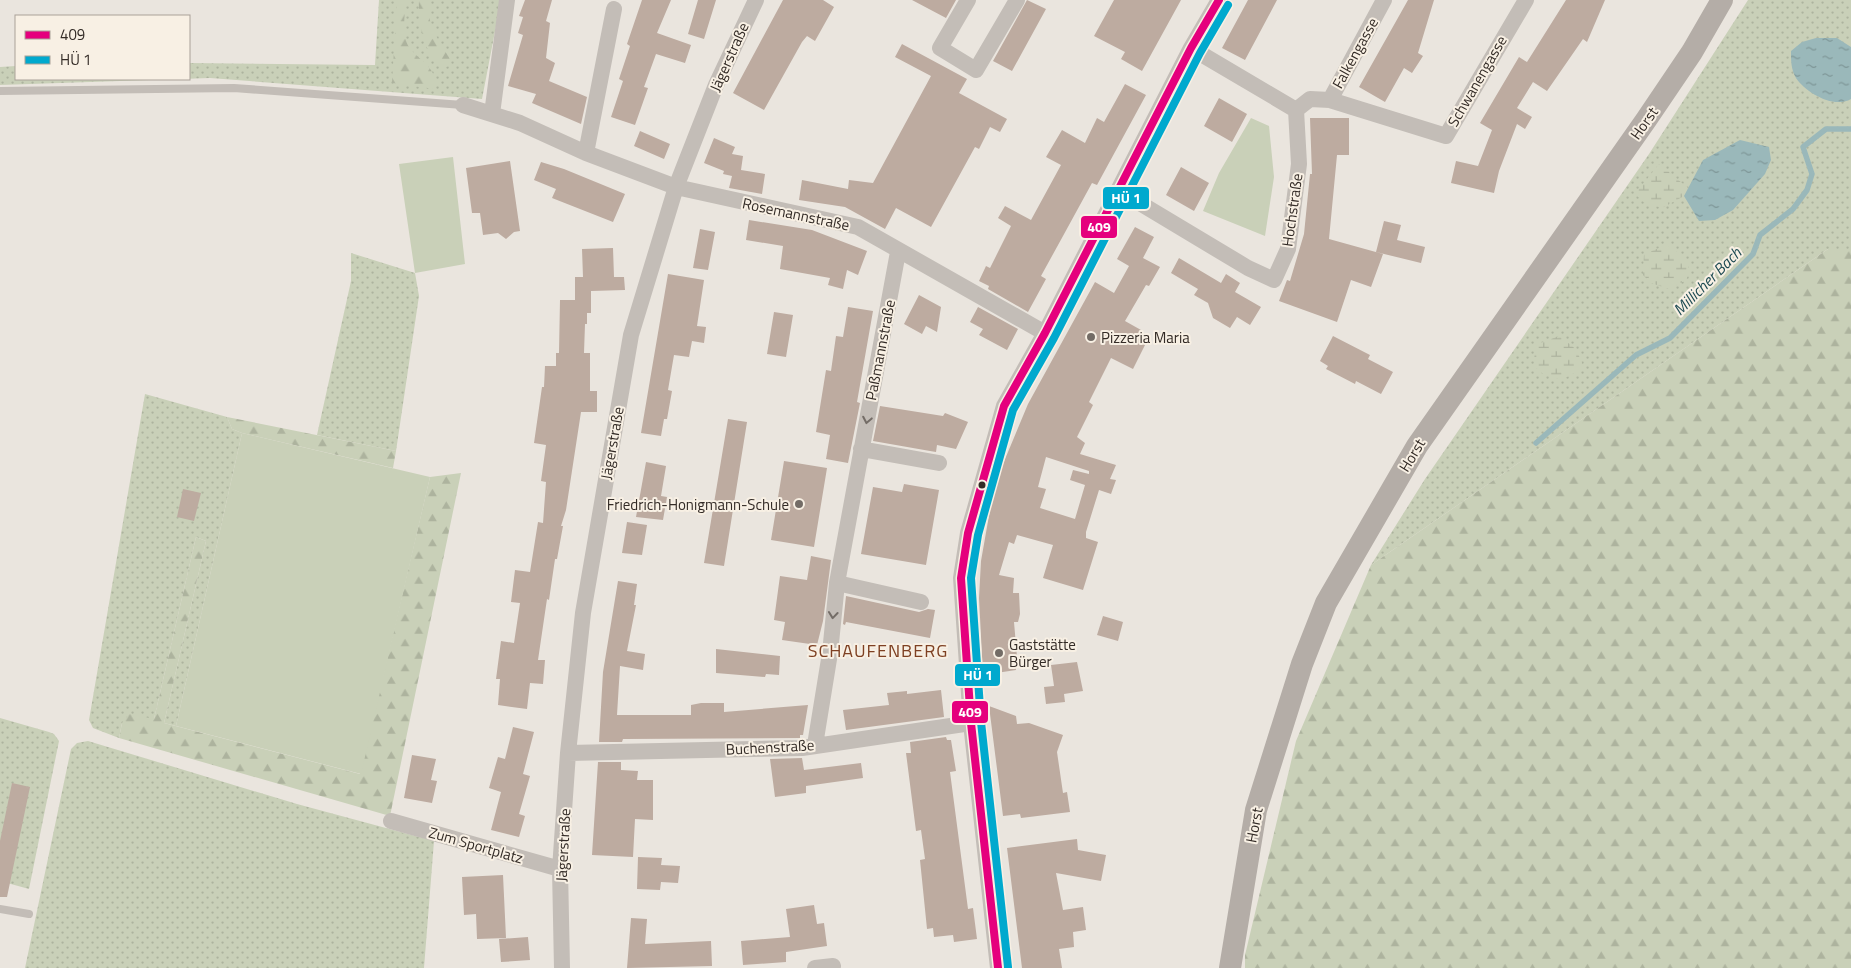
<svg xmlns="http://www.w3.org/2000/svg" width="1851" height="968" font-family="'Titillium Web',sans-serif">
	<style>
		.grass { fill: url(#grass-dots) }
		.forest { fill: url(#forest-firs) }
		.wetland { fill: url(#wetland-marsh) }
		.green { fill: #c9d0b8 }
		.water { fill: url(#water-ripples) }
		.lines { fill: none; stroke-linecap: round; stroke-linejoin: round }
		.stream { stroke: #9ab8ba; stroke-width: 5.5 }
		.building { fill: #bdaba0; fill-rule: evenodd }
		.lane { stroke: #c3bdb7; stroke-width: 8 }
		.street { stroke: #c3bdb7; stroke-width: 16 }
		.secondary { stroke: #b4ada7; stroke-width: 22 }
		.bus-1-casing { stroke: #f8f0e4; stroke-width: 11 }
		.bus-2-casing { stroke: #f8f0e4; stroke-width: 11 }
		.bus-1 { stroke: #e5007d; stroke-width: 8 }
		.bus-2 { stroke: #00a9ce; stroke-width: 8 }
		.oneway { stroke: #746d67 }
		.poi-dot { fill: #736c66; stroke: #f8f0e4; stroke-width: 2 }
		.bus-dot { fill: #332b26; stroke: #f8f0e4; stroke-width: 2 }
		.labels { text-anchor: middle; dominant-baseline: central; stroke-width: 4; stroke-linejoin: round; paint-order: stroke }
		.street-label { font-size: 15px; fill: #332b26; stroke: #f8f0e4 }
		.poi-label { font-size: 15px; fill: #332b26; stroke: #f8f0e4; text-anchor: start }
		.water-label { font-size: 16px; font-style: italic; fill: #1d4a52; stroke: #f8f0e4 }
		.quarter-label { font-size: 18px; letter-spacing: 1px; fill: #7e4022; stroke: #f8f0e4 }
		.line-badge { stroke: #f8f0e4; stroke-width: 2 }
		.badge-label { font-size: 14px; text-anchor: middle; font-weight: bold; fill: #fff }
	</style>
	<defs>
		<pattern id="grass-dots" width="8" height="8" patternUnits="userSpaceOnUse" patternTransform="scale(1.25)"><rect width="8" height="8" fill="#c9d0b8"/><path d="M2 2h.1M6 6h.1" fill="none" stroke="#adb39e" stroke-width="1.8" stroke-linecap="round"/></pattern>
		<pattern id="forest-firs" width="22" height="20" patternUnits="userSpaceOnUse" patternTransform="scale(1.25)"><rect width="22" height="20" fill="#c9d0b8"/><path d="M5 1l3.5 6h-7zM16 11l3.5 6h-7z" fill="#adb39e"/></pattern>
		<pattern id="wetland-marsh" width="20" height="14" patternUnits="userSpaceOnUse" patternTransform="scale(1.25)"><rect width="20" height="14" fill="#c9d0b8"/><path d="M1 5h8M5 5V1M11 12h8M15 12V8" fill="none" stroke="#adb39e"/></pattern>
		<pattern id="water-ripples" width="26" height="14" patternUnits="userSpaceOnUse" patternTransform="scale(1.25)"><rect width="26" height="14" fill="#9ab8ba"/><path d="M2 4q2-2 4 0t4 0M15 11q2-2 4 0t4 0" fill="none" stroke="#7e9697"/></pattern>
	</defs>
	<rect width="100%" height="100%" fill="#eae5de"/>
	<!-- grass -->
	<path class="grass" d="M379 0H501L482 99 210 78 0 85V67L16 66V79H189V63L375 65Z
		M1748 0H1851V249H1828L1371 565 1425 479 1649 154Z
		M351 253 415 273 419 296 396 451 317 435 351 281Z
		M145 394 227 417 232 429 242 433 176 726 164 723 206 541 196 537 154 719 122 723 119 738 93 728 89 720Z
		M0 718 49 732 54 734 59 741 29 889 0 881Z
		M88 741 297 804 434 841 424 968H25L71 749 77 743Z"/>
	<!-- forest -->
	<path class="forest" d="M397 0H406C405 14 401 35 409 47 420 62 438 67 435 89L392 83Z
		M419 0H431C423 23 441 42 451 61L447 67C423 60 418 21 419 0Z
		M1828 249H1851V968H1245V955L1296 741 1371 565Z
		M227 417 396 451 393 468 242 433 232 429Z
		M461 473 390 816 119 738 122 723 129 714 154 719 196 537 206 541 164 723 360 774 430 477Z"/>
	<!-- wetland -->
	<path class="wetland" d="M1659 164 1688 188 1684 196 1662 208 1644 202 1635 194Z
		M1667 245 1685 258 1690 271 1686 280 1669 289 1651 283 1643 275 1644 254Z
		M1559 336 1576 349 1582 363 1578 371 1561 380 1543 374 1534 366 1535 345Z"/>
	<!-- green -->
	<path class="green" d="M1251 118 1269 126 1274 177 1265 236 1203 211 1219 173Z
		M453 157 465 264 415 273 399 164Z
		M242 433 430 477 361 774 176 726Z"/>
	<!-- water -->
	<path class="water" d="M1816 38H1837L1851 47V99C1834 109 1806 93 1796 78 1791 69 1791 61 1791 51L1802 42Z
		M1740 140 1769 147 1771 160 1765 174 1733 210 1715 220 1699 221 1684 196 1703 160Z"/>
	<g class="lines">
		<!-- stream -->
		<path class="stream" d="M1536 443 1636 355 1670 338 1753 254 1760 235 1793 209 1807 190 1812 174 1803 147 1826 129H1851"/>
	</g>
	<!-- building -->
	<path class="building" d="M525 0H552L546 21 550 23 546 58 555 63 549 81 587 97 581 124 532 103 536 94 508 86 523 35 518 33 523 17 519 16Z
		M642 0H671L657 33 691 45 685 63 656 54 644 87 648 88 635 125 611 117 623 81 619 79 630 46 627 44Z
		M698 0H716L704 39 688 34Z
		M783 0H823L834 7 815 41 807 36 802 42 764 110 733 93Z
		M912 0H956L946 18Z
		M1027 0 1046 9 1012 71 993 61Z
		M1114 0H1181L1142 71 1121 59 1125 52 1094 36Z
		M1248 0H1277L1245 60 1222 48Z
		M1408 0H1434L1418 53 1423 56 1412 73 1404 68 1385 102 1359 87Z
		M1566 0H1605L1587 42 1583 39 1547 91 1533 82 1517 108 1532 117 1525 129 1517 124 1499 171 1494 193 1451 183 1456 161 1478 166 1492 130 1480 123 1519 57 1527 62Z
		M902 44 967 79 959 93 1007 119 1000 132 990 127 979 149 975 147 931 227 896 208 885 229 845 207 799 200 802 180 848 189 849 180 873 183 931 76 895 57Z
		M1125 84 1146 95 1097 185 1092 183 1063 236 1041 276 1046 279 1028 312 988 289 989 286 979 281 986 266 990 268 1011 226 998 218 1005 206 1031 220 1061 165 1046 157 1062 130 1085 143 1097 118 1104 122Z
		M1219 98 1247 114 1232 142 1204 126Z
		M1310 118H1349V155H1337L1329 239 1383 254 1371 287 1351 280 1337 322 1279 301 1287 280 1290 281 1304 234 1310 174H1312Z
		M640 131 670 144 664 159 634 146Z
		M714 138 735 147 732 154 743 156 741 170 765 174 762 194 729 188 732 176 723 174 724 171 704 163Z
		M510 161 520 231 514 232 506 239 498 233 483 235 480 213H472L466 168Z
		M541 162 564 169 625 194 613 222 552 198 556 189 534 180Z
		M1181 167 1209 183 1194 211 1166 195Z
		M749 220 812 230 867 251 858 275 847 270 843 289 828 285 830 278 780 269 783 246 746 240Z
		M1384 221 1401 225 1397 240 1425 247 1421 263 1376 252Z
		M1135 227 1154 237 1143 258 1160 267 1149 286 1146 285 1125 321 1141 330 1138 336 1147 341 1133 369 1111 358 1089 402 1093 405 1077 437 1085 443 1080 454 1116 465 1110 479 1116 480 1111 494 1099 490 1086 532V538L1098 542 1083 590 1043 578 1053 545 1017 535 1014 544 1009 542 999 575 1014 578 1013 593H1019L1020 614 1018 622H1014L1017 657H1014L1016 670 983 675 979 598 981 561 990 510 1003 464 1028 404 1095 282 1114 293 1129 266 1117 259ZM1046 457 1089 471V474L1073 470 1070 480 1085 485 1075 519 1040 508 1046 489 1038 487Z
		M700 229 715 232 708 270 693 268Z
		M613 248 614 277H624L625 290 591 291V313H587V324H585L584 353H590V391H597V412H581L566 510 561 526H563L557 559H555L549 600 547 599 538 660H545L543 684 530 683 527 709 498 705 500 679H496L501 641 514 643 520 603 511 602 515 570 530 572 538 522 543 523 546 482 541 481 546 445 534 443 542 387H544L545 366H556V353H559L560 300H575V277H583L582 249Z
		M1179 258 1221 283 1226 274 1240 283 1235 292 1261 307 1250 325 1237 317 1230 328 1213 318 1208 303 1194 295 1198 289 1171 273Z
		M668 274 704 280 697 326 706 327 704 343 692 341 689 357 674 355 668 390 672 391 667 419H664L661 436 641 433Z
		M919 295 941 307 937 332 926 326 922 334 904 324Z
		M848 307 873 311 857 402 860 403 848 463 826 459 830 435 816 432 826 370 831 371 836 336 843 337Z
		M978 307 1018 329 1007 350 979 335 983 329 970 322Z
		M774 312 793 315 786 357 767 354Z
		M1333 336 1370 355 1368 359 1393 372 1381 394 1356 381 1355 384 1326 369 1328 366 1320 361Z
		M880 406 943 416 945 413 968 422 956 449 937 445 936 452 930 451 873 441Z
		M728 419 747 422 724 566 704 563Z
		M784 461 827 468 814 547 771 540Z
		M646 462 666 466 661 496 667 497 663 520 636 517Z
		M904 484 939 490 926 565 861 554 873 487 902 492Z
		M183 489 201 493 194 521 177 517Z
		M627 522 647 525 642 555 622 553Z
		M811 556 831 560 823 621 817 645 782 640 785 622 774 620 780 576 807 580Z
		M618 581 637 584 634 605H636L627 651 645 654 643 670 620 666 617 715H691V705L701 703H724V712L808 705 803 735H800V738L623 739 622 742H599L603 672Z
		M846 596 919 612 928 609 935 610 930 638 846 622 845 625 843 624Z
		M1103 616 1123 622 1118 641 1097 635Z
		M716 649 780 656 779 675 766 674 765 677 716 673Z
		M1077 662 1083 691 1064 694 1065 702 1046 704 1044 687 1054 686 1051 665Z
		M941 690 944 717 846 730 843 710 889 705 887 693 907 691V694Z
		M989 706 1016 716 1017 724 1029 723 1063 735 1057 752 1063 793 1067 792 1070 812 1021 818 1020 814 1003 816Z
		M513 727 534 732 523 774 530 776 519 814 525 816 519 837 491 830 501 792 489 788 498 757 505 759Z
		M946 737 947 740H951L956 771 950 772 968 909 973 908 977 939 954 942 953 935 934 937 933 928 927 929 920 860 925 859 921 830 916 831 906 753H911L910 742Z
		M412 755 436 759 431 780 437 781 432 803 404 798Z
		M802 758 804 770 861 763 863 778 806 786V793L775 797 770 759Z
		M598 762H621V770L638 771 637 780H653V820L635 819 633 857 592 855Z
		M12 783 30 787 7 897H0V841Z
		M1077 839 1078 850 1106 855 1101 881 1056 873 1063 910 1083 907 1086 930 1073 932 1074 947 1059 949 1062 968H1022L1007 848Z
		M638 857 662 858 661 865 680 866 678 883 661 882 660 890 637 889Z
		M503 875 506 938 477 939 476 914 464 915 462 877Z
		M814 905 817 924 824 923 827 946 786 952V962L743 965 741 941 790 937 786 909Z
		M631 918 647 919 645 944 711 941 712 966 627 968Z
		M528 937 530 960 501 962 499 939Z"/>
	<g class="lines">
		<!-- lane -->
		<path class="lane" d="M0 91 234 88 463 105
			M0 909 29 914"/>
		<!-- street -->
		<path class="street" d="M968 0 940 48 976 70 1017 0
			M1191 48 1296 110
			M1330 100 1446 136 1526 0
			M463 105 520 123 586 153 676 187 858 227 1045 333
			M1296 110 1310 99 1330 100 1384 0
			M492 114 507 0
			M586 153 614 9
			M1118 190 1248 268 1274 280 1288 249 1299 164 1296 110
			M861 449 939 463
			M837 583 921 602
			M815 745 830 653 837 583 898 252
			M568 753 802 748 971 723
			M391 821 560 869
			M562 968 560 869 568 753 583 613 631 335 676 187 716 85 756 0
			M815 968 833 966
			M998 968 971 723 961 578 968 533 1004 406 1045 333 1191 48 1219 0"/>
		<!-- secondary -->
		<path class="secondary" d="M1230 968 1256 810 1302 664 1326 603 1417 446 1646 120 1692 52 1722 0"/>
		<!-- bus-1 casing -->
		<g class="bus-1-casing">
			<path id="bus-1" d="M998 968 971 723 961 578 968 533 1004 406 1045 333 1191 48 1219 0"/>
		</g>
		<!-- bus-2 casing -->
		<g class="bus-2-casing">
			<path id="bus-2" d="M1008 967 981 722 971 578 978 535 1013 410 1054 338 1200 53 1228 5"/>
		</g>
		<!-- bus-1 -->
		<use href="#bus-1" class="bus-1"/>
		<!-- bus-2 -->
		<use href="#bus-2" class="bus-2"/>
	</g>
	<!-- one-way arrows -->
	<defs><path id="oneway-chevron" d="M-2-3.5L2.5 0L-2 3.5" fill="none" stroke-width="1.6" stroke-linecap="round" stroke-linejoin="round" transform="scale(1.25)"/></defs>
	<g class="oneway">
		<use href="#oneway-chevron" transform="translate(867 420) rotate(101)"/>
		<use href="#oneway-chevron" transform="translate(833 615) rotate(96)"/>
	</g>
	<!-- markers -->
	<g class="poi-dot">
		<circle cx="1091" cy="337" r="5"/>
		<circle cx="799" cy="504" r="5"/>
		<circle cx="999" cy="653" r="5"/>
	</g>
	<circle class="bus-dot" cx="982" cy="485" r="4.5"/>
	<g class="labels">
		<!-- street labels -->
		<g class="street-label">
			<text transform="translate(1355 53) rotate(-61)">Falkengasse</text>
			<text transform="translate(729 57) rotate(-66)">Jägerstraße</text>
			<text transform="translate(1477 81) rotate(-60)">Schwanengasse</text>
			<text transform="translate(1644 123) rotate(-55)">Horst</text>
			<text transform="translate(1292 210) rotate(-82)">Hochstraße</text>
			<text transform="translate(796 214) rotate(12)">Rosemannstraße</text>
			<text transform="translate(880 350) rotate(-79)">Paßmannstraße</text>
			<text transform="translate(612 443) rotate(-80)">Jägerstraße</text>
			<text transform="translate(1412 455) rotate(-59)">Horst</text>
			<text transform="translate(770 747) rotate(-3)">Buchenstraße</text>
			<text transform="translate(1254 825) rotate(-79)">Horst</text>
			<text transform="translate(476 845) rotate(16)">Zum Sportplatz</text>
			<text transform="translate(563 845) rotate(-87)">Jägerstraße</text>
		</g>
		<!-- poi labels -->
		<g class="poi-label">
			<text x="1101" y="337">Pizzeria Maria</text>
			<text x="789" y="504" text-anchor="end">Friedrich-Honigmann-Schule</text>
			<text x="1009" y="644">Gaststätte<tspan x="1009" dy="17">Bürger</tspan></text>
		</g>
		<!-- water labels -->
		<g class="water-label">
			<text transform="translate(1707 281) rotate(-45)">Millicher Bach</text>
		</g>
		<!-- quarter labels -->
		<g class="quarter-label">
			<text x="878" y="650">SCHAUFENBERG</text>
		</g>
	</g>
	<g class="line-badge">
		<rect x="1102" y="186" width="48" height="24" rx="5" fill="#00a9ce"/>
		<rect x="1080" y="215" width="38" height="24" rx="5" fill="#e5007d"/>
		<rect x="954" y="663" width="47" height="24" rx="5" fill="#00a9ce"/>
		<rect x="951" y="700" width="38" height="24" rx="5" fill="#e5007d"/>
	</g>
	<g class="badge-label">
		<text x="1126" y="203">HÜ 1</text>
		<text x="1099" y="232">409</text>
		<text x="978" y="680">HÜ 1</text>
		<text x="970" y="717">409</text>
	</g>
	<!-- legend -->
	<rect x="15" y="15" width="175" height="65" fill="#f8f0e4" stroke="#a9a198"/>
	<rect x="25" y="31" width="25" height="8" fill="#e5007d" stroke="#a9a198"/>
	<text x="60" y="40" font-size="15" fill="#332b26">409</text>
	<rect x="25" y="56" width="25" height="8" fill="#00a9ce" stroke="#a9a198"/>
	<text x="60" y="65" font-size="15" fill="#332b26">HÜ 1</text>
</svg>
